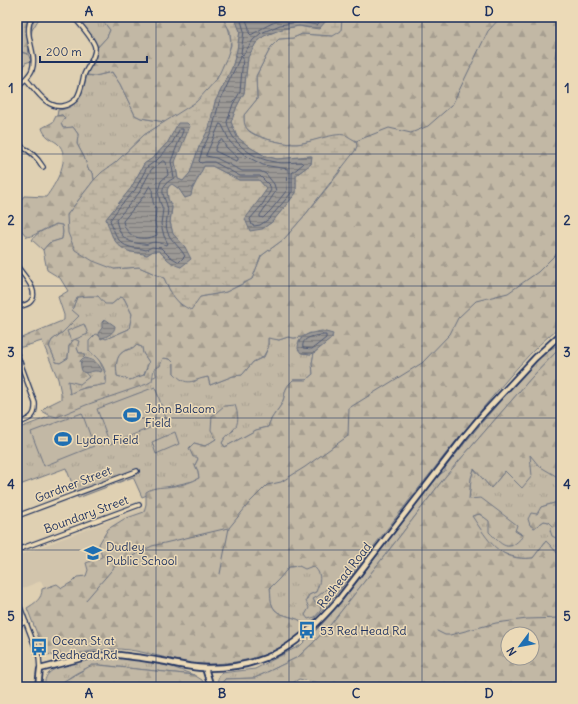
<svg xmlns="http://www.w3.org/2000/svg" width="578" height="704" font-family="Delius,sans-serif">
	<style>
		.built { fill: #d1c4ac }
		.grass { fill: url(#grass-tufts); stroke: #6e7482 }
		.forest { fill: url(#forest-firs); stroke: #6e7482; fill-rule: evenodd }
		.wetland { fill: url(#wetland-marsh); stroke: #6e7482 }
		.pitch { fill: #c2b8a5; stroke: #6e7482 }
		.water { fill: url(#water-rules); stroke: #686f7f }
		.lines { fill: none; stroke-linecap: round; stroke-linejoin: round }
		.shore { stroke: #4f5974; stroke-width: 1 }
		.stream { stroke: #686f7f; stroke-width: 1 }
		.minor-casing { stroke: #1b2f5e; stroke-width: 6 }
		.major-casing { stroke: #1b2f5e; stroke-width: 8 }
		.minor { stroke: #ecdab7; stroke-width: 3.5 }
		.major { stroke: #ecdab7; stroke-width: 4.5 }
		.grid { fill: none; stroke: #1b2f5e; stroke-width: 1; stroke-opacity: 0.55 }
		.labels { text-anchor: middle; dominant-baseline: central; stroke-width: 3; stroke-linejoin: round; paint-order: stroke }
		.poi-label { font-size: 12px; fill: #1b2f5e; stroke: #ecdab7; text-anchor: start }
		.street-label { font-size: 12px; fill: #1b2f5e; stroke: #ecdab7 }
		.neatline { fill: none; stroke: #1b2f5e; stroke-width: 1.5 }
		.grid-label { font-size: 13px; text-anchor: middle; font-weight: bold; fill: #1b2f5e }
	</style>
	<defs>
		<pattern id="grass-tufts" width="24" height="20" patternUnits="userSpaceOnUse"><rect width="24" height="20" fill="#c2b8a5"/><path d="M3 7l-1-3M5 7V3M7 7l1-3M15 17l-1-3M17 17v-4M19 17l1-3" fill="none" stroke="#a69e90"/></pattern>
		<pattern id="forest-firs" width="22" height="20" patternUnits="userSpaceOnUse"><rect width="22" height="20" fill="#c2b8a5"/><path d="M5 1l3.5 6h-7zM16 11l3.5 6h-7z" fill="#a69e90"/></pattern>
		<pattern id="wetland-marsh" width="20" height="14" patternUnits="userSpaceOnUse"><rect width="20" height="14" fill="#c2b8a5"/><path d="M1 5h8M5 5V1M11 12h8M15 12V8" fill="none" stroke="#a69e90"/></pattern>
		<pattern id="water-rules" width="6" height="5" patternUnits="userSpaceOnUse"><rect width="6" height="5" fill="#9c9995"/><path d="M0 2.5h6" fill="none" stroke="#7e7d7d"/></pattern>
	</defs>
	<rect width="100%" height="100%" fill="#dfd0b2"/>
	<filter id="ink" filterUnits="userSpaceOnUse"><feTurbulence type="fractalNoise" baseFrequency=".025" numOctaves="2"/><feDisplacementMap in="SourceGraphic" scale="8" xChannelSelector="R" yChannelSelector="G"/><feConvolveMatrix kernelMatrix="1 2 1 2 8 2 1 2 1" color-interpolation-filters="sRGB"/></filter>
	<g filter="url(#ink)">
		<!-- built -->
		<path class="built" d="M151 505 169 550 47 597 41 581 18 590 17 586V556Z"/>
		<!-- grass -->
		<path class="grass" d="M79 17H100L110 30 107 37 97 48 95 42 79 19Z
			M17 50 19 52 28 54 31 61 25 63 23 71 17 65Z
			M112 72 120 84 135 115 141 118 165 122 144 135 115 163 94 180 93 173 88 169 84 157 77 144 78 134 73 127 64 129 61 124 62 115 57 116 58 110C80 108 82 93 87 75L95 76Z
			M56 224 62 225 63 232 62 239 49 243 43 250 32 240C38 230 48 230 56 224Z
			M89 296H99L105 303 112 304 120 297 124 298 132 314 129 329 106 339 98 358C102 366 107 375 106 384L95 387H86L70 394 67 381 83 370 80 361 83 353H79L77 348 69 346 68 358 60 363 56 362 49 346 52 340 63 332 78 316 72 310 77 297Z
			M268 337 279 340 288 337 294 338 302 337 298 343 302 353 311 354 314 353 312 363 313 374 306 380H293C282 390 287 394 281 405 276 413 271 417 268 427L256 430 225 447 222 443 225 437 234 430 216 439 205 446 194 443 198 459 195 465 198 471 199 478 193 481 167 487 142 497 133 477 78 498 66 468 17 486V429L156 376 155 369 163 358 170 359 174 363V373L194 382 198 379 208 377 210 385 233 376 242 375 253 362 264 357 268 348Z
			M561 344V347L532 377 445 477 400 536 331 624 313 643 298 657 255 678 225 679 222 683 223 687H218C216 681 218 678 222 673L255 669 301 645 324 622 339 605 439 475 445 471V468C468 438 493 409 518 381 531 367 543 350 561 344Z
			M136 345 142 347 143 353 149 362 144 375 130 380 117 376C116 367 115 356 124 351 129 349 132 349 136 345Z
			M530 455 561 479V501L541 507 534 528 544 521 549 522 553 526 558 539 561 538V557L546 541 533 558C516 560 499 554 487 540 481 533 477 523 471 516L479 514 490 521 523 535 469 500 471 478 474 469 491 488 505 471 513 479Z
			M299 566H313L318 570 321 580 316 592 309 595 306 601 320 606 315 603 313 599C320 596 324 589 330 586L339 588 343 586 325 608 304 630 301 621C293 616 277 616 273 607 270 602 270 593 270 588L279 579 289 567Z
			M118 656 172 667 194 675 99 665C86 666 66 678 59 687H43C45 682 45 677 49 673 64 660 100 658 118 656Z"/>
		<!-- forest -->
		<path class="forest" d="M17 17H40L32 30 28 54 19 51 17 50Z
			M100 17H222C225 21 228 26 229 31 237 55 213 87 196 102 187 110 175 116 165 122L141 118 135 115 120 84 112 72 95 76 87 75 93 62 97 48 107 37 110 30Z
			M341 17H561V36L556 51 561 59V326C531 349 507 380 482 409 434 467 389 527 343 586L339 588 330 586C324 590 320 596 313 599L315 603 320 606 321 610 315 617 308 619 305 615 309 608 306 601 309 595 316 592C320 582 323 574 313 566L305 569 299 566 289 567 279 579 270 588C271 593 270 602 273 607 277 616 293 616 301 621L304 630C296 636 288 643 279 648 255 662 213 667 186 662 161 658 136 648 111 649 92 650 75 654 57 659L52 655 45 654 27 608C35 603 42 599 42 589L57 584 62 588 72 582 77 577 86 576 88 570 86 563 102 557 99 544 108 529 124 519 144 512 146 504V492C155 486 164 488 174 486 183 485 192 482 199 478L198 471 195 465 198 459 197 457H193L189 448 194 443 205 446 216 439 211 430 212 416 224 406 235 405C238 413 240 424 233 430 228 436 226 435 222 443L225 447 256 430 268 427C271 417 276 413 281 405 287 394 282 390 293 380H306L313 374 312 363 314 353 333 337 310 333 302 337 294 338 288 337 279 340 268 338V348L263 357 253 362 242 375 233 376 210 385 208 377C191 380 188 388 174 373V363L170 359 163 358 160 366 154 369 152 381 147 384 86 405 57 417 49 415 42 411 47 406 61 399V393L58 379 42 341 22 347H19L17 341 19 339 64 320V315L58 297 68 291 60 278 47 270 43 250 49 243 62 239 63 232 62 225 56 224C51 227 48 227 43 230 37 233 34 236 27 237L17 225V205L24 196 46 197C55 185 73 156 57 143 51 139 44 136 42 128L53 122 56 116 62 115 65 118 61 124 63 128 73 127 78 134 77 144 84 157 88 169 93 173 94 180 67 215 114 269 139 267 164 278 171 293 182 306 200 297 226 292 252 279 261 256 284 239 305 215 339 173 356 141C338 133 325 138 307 142 303 143 299 144 295 144 283 144 248 137 244 124 244 122 244 118 244 115L257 99 256 76 271 47 279 39 293 38 302 34 333 36 342 18ZM89 296H98L105 304H112L120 297 124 298 132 314 129 329 106 339 96 334 89 341V351C100 359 108 370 106 384 93 387 81 387 70 394L68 381 80 384 89 377 83 370 80 361 85 356 83 353H79L77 348 79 341 74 339 69 346 68 358 60 363 56 362 49 346 52 340 63 332 79 316 72 310 77 297ZM136 345 142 347 143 353 149 362 144 375 130 380 117 376C116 367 115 356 124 351 129 349 132 349 136 345Z
			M561 347V479L539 466 530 455 532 476 522 488 505 471 491 488 474 469 471 478 469 499 481 498 517 525 515 531 523 536C508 554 502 545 489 532V521L480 514 472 516C488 540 499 562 533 558L546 541 561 557V687H370L353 682 323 684 299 679 286 687H223L222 683 225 679 255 678 298 657 313 643 331 624 400 536 445 477 532 377ZM508 634H532V658H508Z
			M561 501V538L558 539 552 536 550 530 553 526 549 522 544 521 534 528 530 525 528 519 531 513 537 514 541 507Z
			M92 665H99L194 675 202 680 206 687H59L64 681Z"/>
		<!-- wetland -->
		<path class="wetland" d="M222 17H236V21L240 31 237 50 232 68 215 102 209 129 199 147 190 173 183 181 178 179 175 162 179 123 168 142 154 157 144 164 131 188 106 219 130 252H139L147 255 153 251H159L167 259 181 267 185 263V247L173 234 170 222 172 207 168 199 167 190 169 186 172 183 179 189 185 198 192 190 204 166H212L239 180H259L267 189 258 203 262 229 272 222 296 193V175L311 164V156L277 159 265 156 251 148 237 137 231 122 237 106 244 93 248 57 256 43 264 36 282 29 299 26 309 28 326 21 325 17H341L342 18 341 31 333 36 302 34 293 38 279 39 271 47 256 76 257 99 244 115C244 122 244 127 250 132 258 138 287 145 297 144 309 143 335 132 345 135 348 136 352 139 356 141L357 146 355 151 305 215 284 239 261 256 252 279 226 292 200 297 191 310C175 303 171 293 164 278L139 267 114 269 93 261 75 250 68 233 67 215 94 180 102 172 115 163 144 135 196 102 217 79 227 57 231 45 230 31Z"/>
		<!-- pitch -->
		<path class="pitch" d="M84 324 88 334 71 341 67 331Z
			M155 387 167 421 110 444 97 409Z
			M82 413 94 446 44 466 31 432Z
			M175 432 179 444 156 454 152 442Z"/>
		<!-- water -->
		<path class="water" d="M236 17H325L326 21 319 29 299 26 282 29 264 36 256 43 248 57 244 93 237 106 231 122 237 137 251 148 265 156 277 159 312 156 311 164 296 175V193L278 215 272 222 262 229 250 231 245 219 267 189 259 180H239L212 166H204L192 190 191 196 185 198 179 189 172 184 169 186 167 190 168 199 172 207 170 222 173 234 185 247 191 259 181 267C172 265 166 258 159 251H153L147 255C141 253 134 253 128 251 113 245 111 233 106 219L131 188 144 164 154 157 168 142 178 123H187L190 126 175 162 178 179 183 181 190 173 199 147 209 128 215 102 232 68 237 50 240 31 236 21Z
			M105 319 115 326C115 333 107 336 101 339L98 333 102 328V322Z
			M322 331 333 334 331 339 314 353 311 354 301 353 298 349C298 335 310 333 322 331Z
			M85 358C94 360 97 362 102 370L101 372C99 371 96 371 94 371 88 372 82 376 81 367 80 362 81 361 85 358Z"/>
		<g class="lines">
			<!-- shore -->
			<path class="shore" d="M240 17 244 31 241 53 243 55 253 40 261 33 280 25 299 22 317 25 321 20V17
				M245 17 249 28V33L251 35C266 26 280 17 299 17 304 17 309 19 314 20L316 17
				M241 56 243 58 240 92 233 104 227 122C231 144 254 159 275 162 283 164 293 162 301 162L303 164 292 173V192L269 219 260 225 254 226 252 225 250 219 262 205 271 190 270 186 260 176H240L214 162H205L201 163 199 161 203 148 212 130 219 103Z
				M220 124 222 125 230 142 246 156 263 165 288 169 287 190 271 210 263 218 260 217V215L276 191 274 184 266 174 260 171H242L216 158 206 156Z
				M180 129H183V131L171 161 174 178C169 181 165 183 163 189 162 195 166 201 167 206 170 215 162 225 170 237 175 244 181 249 185 256L179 262 169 256 161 248 152 247 146 250C141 248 135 249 130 247 117 244 114 231 110 220L121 205 135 190 147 167 157 160 171 145Z
				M222 140 226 147 238 158V160L236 161 215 151V149L219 141Z
				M163 161 166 162 168 175 161 181 158 191 160 202 163 209 161 224 164 236 168 244 166 245C161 243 156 241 150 243 147 244 148 245 144 244 127 243 120 238 116 220L139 193 151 170Z
				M150 186 152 188 153 202 156 209 155 222 157 235C143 242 126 238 123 221L143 197Z
				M322 335H326V338L312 349 303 348C301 337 314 336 322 335Z"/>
			<!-- stream -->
			<path class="stream" d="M561 24 555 57 561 68
				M356 141 389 128 411 133 428 126 452 105 488 31 501 17
				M220 574 229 528 250 502 267 485 281 482 305 467 348 436 349 408 422 363 450 334 458 318 476 301 508 293 538 272 561 249
				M86 600 117 564 152 546 228 528
				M437 631 445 635H450L496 623 527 619 561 618"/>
			<!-- minor casing -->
			<g class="minor-casing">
				<path id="minor" d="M26 79C36 90 47 109 63 106 68 105 73 102 76 99 81 92 82 83 84 75 87 67 96 57 95 47 93 38 80 25 74 17
					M17 87C22 82 29 77 32 70 38 52 22 35 32 17
					M17 138 22 147
					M22 147C31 151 38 159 43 167
					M17 153 22 147
					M17 266C23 275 42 293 29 303 26 305 21 306 17 308
					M17 354 35 403C36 418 29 419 17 424
					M17 516 137 471
					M17 550 139 505
					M17 599 39 657 40 669
					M17 625 26 622"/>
			</g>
			<!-- major casing -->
			<g class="major-casing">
				<path id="major" d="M205 668 211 687
					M38 687 40 669 86 657 107 655H119C135 657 151 659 167 662 180 665 193 668 206 668 267 669 302 643 339 599L464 437 484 413 535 358 561 334"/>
			</g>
			<!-- minor -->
			<use href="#minor" class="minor"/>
			<!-- major -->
			<use href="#major" class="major"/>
		</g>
	</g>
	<!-- grid -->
	<path class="grid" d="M156 17V687M289 17V687M422 17V687M17 154H561M17 286H561M17 418H561M17 550H561"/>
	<!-- icons -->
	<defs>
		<g id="stadium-bare" transform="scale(1.38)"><path d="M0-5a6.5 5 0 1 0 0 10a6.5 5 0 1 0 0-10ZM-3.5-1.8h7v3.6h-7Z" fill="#1f6fb2" stroke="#ecdab7" stroke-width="2.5" paint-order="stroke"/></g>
		<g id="school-bare" transform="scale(1.38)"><path d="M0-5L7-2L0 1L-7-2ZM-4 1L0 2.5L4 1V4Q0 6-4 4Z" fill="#1f6fb2" stroke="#ecdab7" stroke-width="2.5" paint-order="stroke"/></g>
		<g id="bus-bare" transform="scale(1.38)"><path d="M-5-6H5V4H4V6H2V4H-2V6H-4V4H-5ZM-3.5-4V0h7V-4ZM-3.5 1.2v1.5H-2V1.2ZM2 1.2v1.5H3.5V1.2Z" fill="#1f6fb2" stroke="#ecdab7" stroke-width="2.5" paint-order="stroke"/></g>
	</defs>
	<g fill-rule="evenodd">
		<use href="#stadium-bare" x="132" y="415"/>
		<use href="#stadium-bare" x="63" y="439"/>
		<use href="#school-bare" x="93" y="553"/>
		<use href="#bus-bare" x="307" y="630"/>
		<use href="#bus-bare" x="39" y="647"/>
	</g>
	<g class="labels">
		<!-- poi labels -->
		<g class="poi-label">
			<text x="145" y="408">John Balcom<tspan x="145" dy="14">Field</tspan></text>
			<text x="76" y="439">Lydon Field</text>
			<text x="106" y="546">Dudley<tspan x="106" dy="14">Public School</tspan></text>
			<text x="320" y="630">53 Red Head Rd</text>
			<text x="52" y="640">Ocean St at<tspan x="52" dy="14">Redhead Rd</tspan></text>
		</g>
		<!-- street labels -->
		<g class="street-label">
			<text transform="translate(73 484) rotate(-21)">Gardner Street</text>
			<text transform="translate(86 514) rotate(-20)">Boundary Street</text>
			<text transform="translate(344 575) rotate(-52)">Redhead Road</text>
		</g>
	</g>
	<!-- margin -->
	<rect width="578" height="704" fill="none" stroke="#ecdab7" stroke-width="44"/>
	<!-- north arrow -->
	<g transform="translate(520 646) rotate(238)"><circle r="19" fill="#ecdab7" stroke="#989693"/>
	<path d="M0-3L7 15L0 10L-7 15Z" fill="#1f6fb2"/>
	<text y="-6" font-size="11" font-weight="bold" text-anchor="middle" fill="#1b2f5e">N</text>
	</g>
	<!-- scale -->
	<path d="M40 56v6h107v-6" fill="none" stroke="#1b2f5e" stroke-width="2"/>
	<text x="46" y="56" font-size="12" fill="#1b2f5e" stroke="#ecdab7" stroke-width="3" paint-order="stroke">200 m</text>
	<rect x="22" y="22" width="534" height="660" class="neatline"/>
	<g class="grid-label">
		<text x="89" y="16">A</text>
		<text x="222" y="16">B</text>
		<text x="356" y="16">C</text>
		<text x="489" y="16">D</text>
		<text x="11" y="93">1</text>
		<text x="567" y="93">1</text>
		<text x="11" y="225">2</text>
		<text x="567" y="225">2</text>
		<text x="11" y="357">3</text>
		<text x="567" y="357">3</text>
		<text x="11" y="489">4</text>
		<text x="567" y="489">4</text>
		<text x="11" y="621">5</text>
		<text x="567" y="621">5</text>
		<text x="89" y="698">A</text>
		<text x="222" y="698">B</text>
		<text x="356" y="698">C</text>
		<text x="489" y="698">D</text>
	</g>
</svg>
